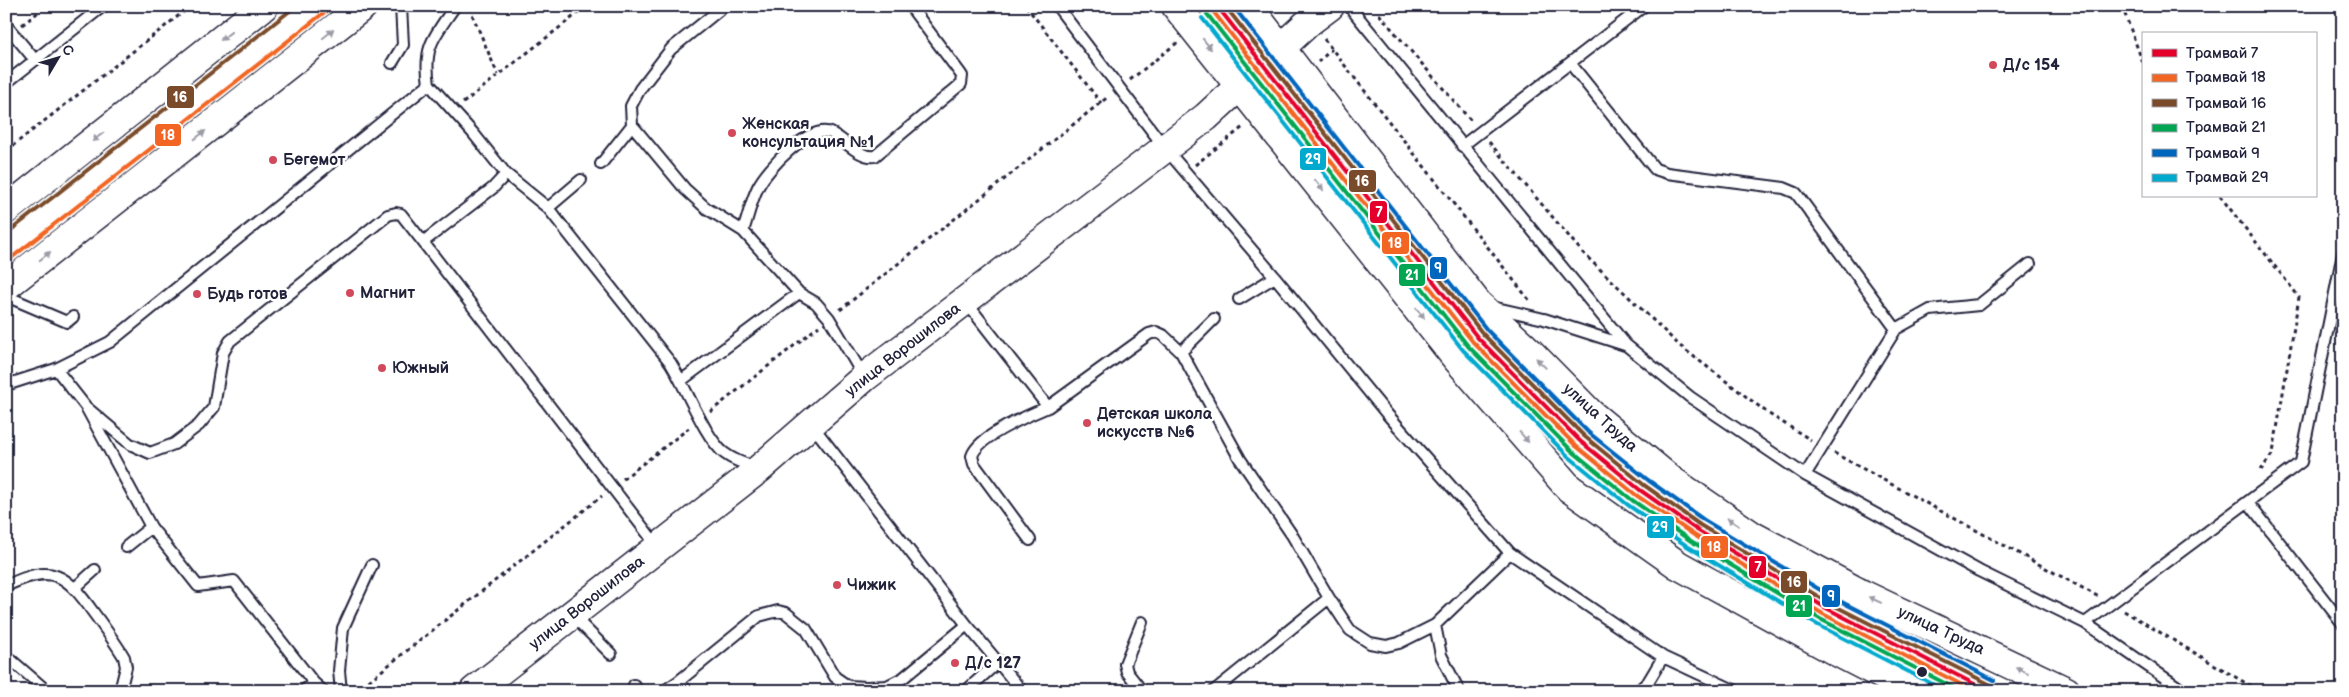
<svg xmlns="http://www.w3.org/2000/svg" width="2349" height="697" font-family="'Balsamiq Sans',sans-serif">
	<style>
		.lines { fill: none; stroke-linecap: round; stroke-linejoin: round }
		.service-casing { stroke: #22223b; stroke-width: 14 }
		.secondary-casing { stroke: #22223b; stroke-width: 31 }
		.path { stroke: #22223b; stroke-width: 3; stroke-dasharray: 4 4; stroke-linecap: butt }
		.service { stroke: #fff; stroke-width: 10 }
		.secondary { stroke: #fff; stroke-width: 28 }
		.tram-1-casing { stroke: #fff; stroke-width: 8 }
		.tram-2-casing { stroke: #fff; stroke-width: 8 }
		.tram-3-casing { stroke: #fff; stroke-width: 8 }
		.tram-4-casing { stroke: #fff; stroke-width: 8 }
		.tram-5-casing { stroke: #fff; stroke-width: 8 }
		.tram-6-casing { stroke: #fff; stroke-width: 8 }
		.tram-1 { stroke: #e4002b; stroke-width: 4 }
		.tram-2 { stroke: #f26522; stroke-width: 4 }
		.tram-3 { stroke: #7a4b2a; stroke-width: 4 }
		.tram-4 { stroke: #00a651; stroke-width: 4 }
		.tram-5 { stroke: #0065bd; stroke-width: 4 }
		.tram-6 { stroke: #00a9ce; stroke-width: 4 }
		.oneway { fill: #9c9ca7 }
		.poi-dot { fill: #d1495b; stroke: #fff; stroke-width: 2 }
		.stop-dot { fill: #22223b; stroke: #fff; stroke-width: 2 }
		.labels { text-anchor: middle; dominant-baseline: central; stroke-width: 5; stroke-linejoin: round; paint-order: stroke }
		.poi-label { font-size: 16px; font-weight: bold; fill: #22223b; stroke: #fff; text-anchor: start }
		.street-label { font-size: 16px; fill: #22223b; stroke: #fff }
		.line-badge { stroke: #fff; stroke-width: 2 }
		.badge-label { font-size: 14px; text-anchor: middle; font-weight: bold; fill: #fff }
	</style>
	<rect width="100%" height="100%" fill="#fff"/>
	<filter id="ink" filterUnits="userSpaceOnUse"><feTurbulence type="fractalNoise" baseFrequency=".02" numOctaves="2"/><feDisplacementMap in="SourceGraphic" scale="10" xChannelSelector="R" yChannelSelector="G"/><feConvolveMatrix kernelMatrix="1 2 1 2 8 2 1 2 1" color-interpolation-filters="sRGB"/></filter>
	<g filter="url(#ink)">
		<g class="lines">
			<!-- service casing -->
			<g class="service-casing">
				<path id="service" d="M724 6 671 49 640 89 631 106 632 125 685 189 706 208 743 231 799 293 816 303 829 318 864 377
					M1057 6 1165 148 1275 277 1387 414 1510 553 1663 657 1736 691
					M1349 6 1626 345 1690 397 1805 475 1979 571 2085 623 2184 691
					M6 25 35 60 103 6
					M392 63 403 45 401 6
					M1570 63 1655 169 1667 173 1784 188 1796 193 1896 329 1930 310 1979 305 2030 264
					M6 83 35 60
					M429 84 473 133 506 174 493 188 423 242 658 547
					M1462 146 1644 6
					M601 164 632 125
					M506 174 548 208 581 180
					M548 208 670 362C685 385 705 438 724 453 733 460 744 464 755 467
					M743 231C748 217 751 201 758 187 767 169 809 124 831 133 844 139 860 159 875 156L961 84 962 76 960 73 910 6
					M6 296 67 322 73 317
					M1239 299 1275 277
					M966 302 1048 407C1029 415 978 436 972 456L974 464 1030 540
					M1492 307 1544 319 1625 345
					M1181 352 1214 319
					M56 369 86 407 151 527 126 547
					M682 380 799 293
					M6 385 56 369 110 342 429 84C423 46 434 37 455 6
					M86 407 130 444 150 453 174 444 199 425 214 407 223 353 230 341 388 215 396 213 401 214 423 242
					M1048 407 1149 334 1156 332 1163 335 1181 352 1240 459 1292 535 1329 598 1350 630 1370 643 1386 646 1399 643 1435 625 1510 553
					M1805 475 1896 329
					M2248 502 2343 624
					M151 527 198 586 234 581 314 683 323 691
					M6 586C52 563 66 574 93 612 104 627 115 642 124 657L126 667 120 691
					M76 587 95 570
					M573 616 611 654
					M2085 623 2301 462 2343 253
					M967 625 1022 691
					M1435 625 1441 655 1459 691
					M10 659 47 691
					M679 681 759 616 778 611 786 613 806 629 835 677 848 686 867 687 887 686 903 678 967 625 812 425
					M634 685 638 691
					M303 691 314 683
					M341 691 339 671 343 628 372 565
					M664 691 679 681 687 691
					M966 691 999 661
					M1142 691 1127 672 1125 664 1142 622
					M1214 691 1329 598
					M1638 691 1648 682 1663 657"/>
			</g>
			<!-- secondary casing -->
			<g class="secondary-casing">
				<path id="secondary" d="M1176 6 1456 358 1569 488 1678 565 1833 650 1913 691
					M1248 6 1478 304 1530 352 1591 414 1671 480 1753 536 1862 594 2066 691
					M6 210 264 6
					M6 286 363 6
					M474 691 759 469 865 377 1206 117 1310 21 1330 6"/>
			</g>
			<!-- path -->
			<path class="path" d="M1026 6 1101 103
				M2122 6 2143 63
				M469 7 498 75
				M1379 14 1472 122
				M1212 15 1223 6
				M22 25 46 6
				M1324 39 1530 301
				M1318 62 1332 49
				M1130 80 1178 42
				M463 103 587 6
				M1489 142 1583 253 1680 346 1769 414 1811 440
				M6 151 191 6
				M1195 165 1243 127
				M2220 196 2299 297 2273 453 2261 470
				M840 310 1109 96
				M710 412 819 326
				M1834 453 2099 597
				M623 479 689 428
				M2124 611 2259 691
				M356 691 602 496"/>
			<!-- service -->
			<use href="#service" class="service"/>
			<!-- secondary -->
			<use href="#secondary" class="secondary"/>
			<!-- tram-1 casing -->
			<g class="tram-1-casing">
				<path id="tram-1" d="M1217 6 1478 338 1580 441 1640 490 1697 530 1826 608 1988 691"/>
			</g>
			<!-- tram-2 casing -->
			<g class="tram-2-casing">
				<path id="tram-2" d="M1212 10 1473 342 1576 446 1636 495 1694 535 1823 614 1974 691
					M10 259 326 11"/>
			</g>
			<!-- tram-3 casing -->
			<g class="tram-3-casing">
				<path id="tram-3" d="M1225 6 1483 334 1584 436 1644 485 1700 525 1829 603 1991 685
					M6 234 296 6"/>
			</g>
			<!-- tram-4 casing -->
			<g class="tram-4-casing">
				<path id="tram-4" d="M1207 14 1468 346 1572 451 1632 500 1691 541 1820 619 1960 691"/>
			</g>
			<!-- tram-5 casing -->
			<g class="tram-5-casing">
				<path id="tram-5" d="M1233 6 1487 330 1588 432 1648 480 1704 520 1832 597 1994 680"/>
			</g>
			<!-- tram-6 casing -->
			<g class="tram-6-casing">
				<path id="tram-6" d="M1202 18 1463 350 1568 456 1628 505 1687 546 1816 624 1946 691"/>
			</g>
			<!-- tram-1 -->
			<use href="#tram-1" class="tram-1"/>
			<!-- tram-2 -->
			<use href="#tram-2" class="tram-2"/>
			<!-- tram-3 -->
			<use href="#tram-3" class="tram-3"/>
			<!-- tram-4 -->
			<use href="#tram-4" class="tram-4"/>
			<!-- tram-5 -->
			<use href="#tram-5" class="tram-5"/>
			<!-- tram-6 -->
			<use href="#tram-6" class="tram-6"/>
		</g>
		<!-- one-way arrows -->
		<defs><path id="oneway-solid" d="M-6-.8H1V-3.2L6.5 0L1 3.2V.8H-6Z" transform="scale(1.25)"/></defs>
		<g class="oneway">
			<use href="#oneway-solid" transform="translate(328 34) rotate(-39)"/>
			<use href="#oneway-solid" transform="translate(226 36) rotate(142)"/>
			<use href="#oneway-solid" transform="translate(1207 44) rotate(52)"/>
			<use href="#oneway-solid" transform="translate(200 135) rotate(-38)"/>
			<use href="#oneway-solid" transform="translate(98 137) rotate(142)"/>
			<use href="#oneway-solid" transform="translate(1319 185) rotate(52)"/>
			<use href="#oneway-solid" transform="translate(45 256) rotate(-38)"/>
			<use href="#oneway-solid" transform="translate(1420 313) rotate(52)"/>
			<use href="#oneway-solid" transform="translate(1541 363) rotate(-134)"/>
			<use href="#oneway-solid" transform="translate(1524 437) rotate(49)"/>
			<use href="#oneway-solid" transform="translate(1733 522) rotate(-146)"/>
			<use href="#oneway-solid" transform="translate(1875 600) rotate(-155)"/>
			<use href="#oneway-solid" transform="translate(2022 670) rotate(-154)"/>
		</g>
	</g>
	<!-- markers -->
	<g class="poi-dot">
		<circle cx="1993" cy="65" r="5"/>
		<circle cx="732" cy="133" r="5"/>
		<circle cx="273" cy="160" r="5"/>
		<circle cx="350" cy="293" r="5"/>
		<circle cx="197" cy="294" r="5"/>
		<circle cx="382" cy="368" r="5"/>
		<circle cx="1087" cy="423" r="5"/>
		<circle cx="837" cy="585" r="5"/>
		<circle cx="955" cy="663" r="5"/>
	</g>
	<circle class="stop-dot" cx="1922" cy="672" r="6"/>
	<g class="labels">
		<!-- poi labels -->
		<g class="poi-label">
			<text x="2003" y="65">Д/с 154</text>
			<text x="742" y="124">Женская<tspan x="742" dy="18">консультация №1</tspan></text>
			<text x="283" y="160">Бегемот</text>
			<text x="360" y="293">Магнит</text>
			<text x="207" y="294">Будь готов</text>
			<text x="392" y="368">Южный</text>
			<text x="1097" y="414">Детская школа<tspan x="1097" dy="18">искусств №6</tspan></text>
			<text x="847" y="585">Чижик</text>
			<text x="965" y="663">Д/с 127</text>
		</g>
		<!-- street labels -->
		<g class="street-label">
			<text transform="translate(903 350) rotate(-38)">улица Ворошилова</text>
			<text transform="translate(1600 418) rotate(42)">улица Труда</text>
			<text transform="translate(587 603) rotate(-38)">улица Ворошилова</text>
			<text transform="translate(1941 631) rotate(25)">улица Труда</text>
		</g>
	</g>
	<g class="line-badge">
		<rect x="166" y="85" width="29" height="24" rx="5" fill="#7a4b2a"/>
		<rect x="154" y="123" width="28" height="24" rx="5" fill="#f26522"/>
		<rect x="1299" y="147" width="28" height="24" rx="5" fill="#00a9ce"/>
		<rect x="1348" y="169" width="29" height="24" rx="5" fill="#7a4b2a"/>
		<rect x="1369" y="200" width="19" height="24" rx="5" fill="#e4002b"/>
		<rect x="1381" y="231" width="29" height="24" rx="5" fill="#f26522"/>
		<rect x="1429" y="256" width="19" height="24" rx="5" fill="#0065bd"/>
		<rect x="1398" y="263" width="28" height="24" rx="5" fill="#00a651"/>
		<rect x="1646" y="515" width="29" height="24" rx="5" fill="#00a9ce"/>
		<rect x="1700" y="535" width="29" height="24" rx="5" fill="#f26522"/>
		<rect x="1748" y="555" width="19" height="24" rx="5" fill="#e4002b"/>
		<rect x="1780" y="570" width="28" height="24" rx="5" fill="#7a4b2a"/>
		<rect x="1821" y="584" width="20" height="24" rx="5" fill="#0065bd"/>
		<rect x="1785" y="594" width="28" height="24" rx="5" fill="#00a651"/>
	</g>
	<g class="badge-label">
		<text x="180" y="102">16</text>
		<text x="168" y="140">18</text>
		<text x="1313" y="164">29</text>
		<text x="1362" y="186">16</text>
		<text x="1379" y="217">7</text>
		<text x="1395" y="248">18</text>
		<text x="1438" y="273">9</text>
		<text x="1412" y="280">21</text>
		<text x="1660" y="532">29</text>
		<text x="1714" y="552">18</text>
		<text x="1758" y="572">7</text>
		<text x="1794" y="587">16</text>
		<text x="1831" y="601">9</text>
		<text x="1799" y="611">21</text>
	</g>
	<!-- margin -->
	<rect width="2349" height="697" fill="none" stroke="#fff" stroke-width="25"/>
	<rect x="12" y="12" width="2324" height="672" fill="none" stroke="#22223b" stroke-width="2" filter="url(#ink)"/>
	<!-- legend -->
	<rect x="2142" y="32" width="175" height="165" fill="#ffffff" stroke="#a7a7b1"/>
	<rect x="2152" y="49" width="25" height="8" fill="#e4002b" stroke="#a7a7b1"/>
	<text x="2186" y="58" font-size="15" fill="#22223b">Трамвай 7</text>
	<rect x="2152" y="74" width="25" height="8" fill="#f26522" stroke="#a7a7b1"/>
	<text x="2186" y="82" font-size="15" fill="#22223b">Трамвай 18</text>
	<rect x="2152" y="99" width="25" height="8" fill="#7a4b2a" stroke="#a7a7b1"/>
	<text x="2186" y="108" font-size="15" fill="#22223b">Трамвай 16</text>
	<rect x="2152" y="124" width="25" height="8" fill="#00a651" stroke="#a7a7b1"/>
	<text x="2186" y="132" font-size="15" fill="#22223b">Трамвай 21</text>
	<rect x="2152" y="149" width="25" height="8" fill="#0065bd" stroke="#a7a7b1"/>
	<text x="2186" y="158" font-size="15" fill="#22223b">Трамвай 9</text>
	<rect x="2152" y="174" width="25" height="8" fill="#00a9ce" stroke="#a7a7b1"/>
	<text x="2186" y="182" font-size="15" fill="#22223b">Трамвай 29</text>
	<!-- north arrow -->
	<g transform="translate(58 58) rotate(52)" stroke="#ffffff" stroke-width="4" paint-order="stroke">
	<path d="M0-4L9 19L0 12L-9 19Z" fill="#22223b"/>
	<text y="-8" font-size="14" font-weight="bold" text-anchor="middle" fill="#22223b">С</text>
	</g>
</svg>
